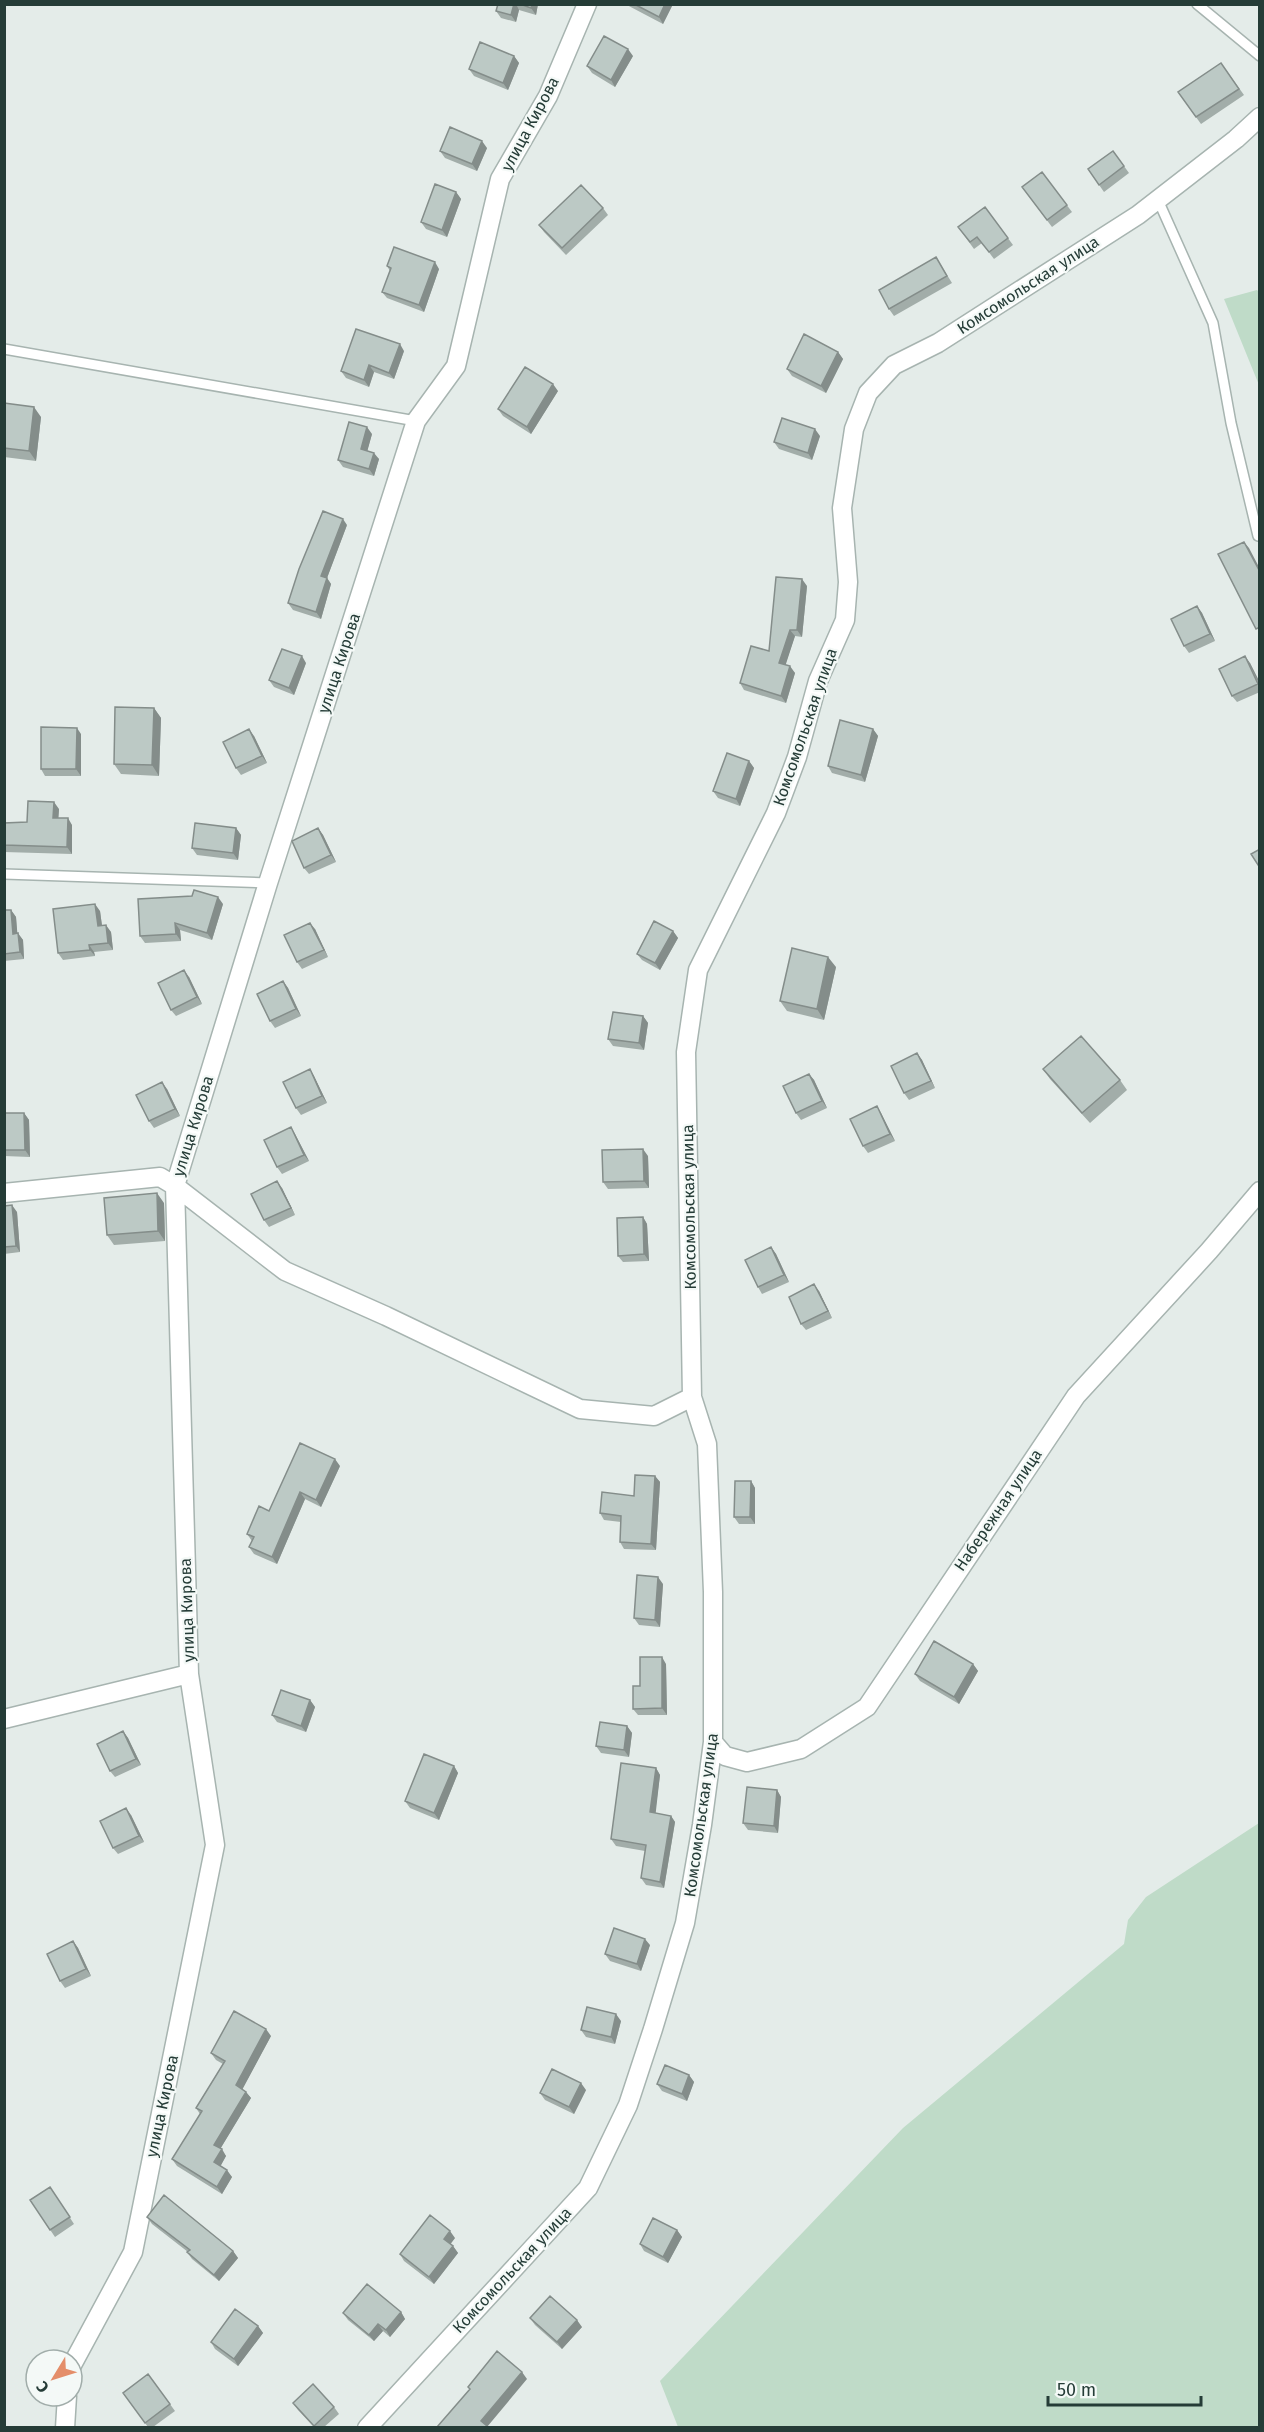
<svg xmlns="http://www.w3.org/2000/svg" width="1264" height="2432" font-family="'Fira Sans',sans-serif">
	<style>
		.green { fill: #bfdbc8 }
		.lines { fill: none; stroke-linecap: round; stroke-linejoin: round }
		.lane-casing { stroke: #a7b4b0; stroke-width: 12 }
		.street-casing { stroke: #a7b4b0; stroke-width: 21 }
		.lane { stroke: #fff; stroke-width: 9 }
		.street { stroke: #fff; stroke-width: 18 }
		.wall { fill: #a2ada9 }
		.shaded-wall { fill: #848d8a }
		.building { fill: #bcc9c5; stroke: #848d8a; stroke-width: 1.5 }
		.labels { text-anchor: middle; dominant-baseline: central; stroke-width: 4.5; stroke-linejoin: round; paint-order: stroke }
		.street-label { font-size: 16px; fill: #253c37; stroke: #f4f9f7 }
	</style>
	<rect width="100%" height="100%" fill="#e4ece9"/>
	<!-- green -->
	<path class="green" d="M1257 290 1260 293 1259 385 1224 299Z
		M1259 1823V2427H678L660 2381 903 2128 1124 1944 1128 1920 1146 1897Z"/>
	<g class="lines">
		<!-- lane casing -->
		<g class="lane-casing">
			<path id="lane" d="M1197 4 1260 56
				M1158 200 1213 323 1231 423 1258 536
				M4 349 416 421
				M4 874 268 883"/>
		</g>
		<!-- street casing -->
		<g class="street-casing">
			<path id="street" d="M4 1193 160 1177 175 1186 285 1271 386 1316 580 1409 654 1416 692 1397
				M4 1719 189 1674
				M713 1742 725 1756 747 1762 801 1749 867 1707 1076 1396 1209 1251 1260 1191
				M72 2365 133 2252 215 1845 189 1674 175 1186 268 883 416 421 456 366 500 179 548 96 587 4
				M65 2428 67 2396
				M367 2428 588 2188 628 2105 653 2029 685 1923 702 1825 713 1742V1592L707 1444 692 1397 686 1052 698 970 776 813 797 757 818 681 845 620 848 582 842 508 854 429 868 393 894 365 938 343 1138 215 1236 139 1260 117"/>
		</g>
		<!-- lane -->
		<use href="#lane" class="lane"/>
		<!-- street -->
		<use href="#street" class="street"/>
	</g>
	<!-- wall -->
	<path class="wall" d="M498 4H538L536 15 519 10 516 22 501 18 496 11Z
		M625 4H673L663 24Z
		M514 56 519 63 508 90 474 76 469 69Z
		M633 56 615 87 592 73 587 66Z
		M1221 63 1244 95 1201 124 1178 92Z
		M487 148 477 171 445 158 440 151Z
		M1113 151 1129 173 1104 192 1088 169Z
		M1042 172 1072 212 1052 227 1022 187Z
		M456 192 461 199 447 237 426 229 421 222Z
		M985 207 1013 245 994 259 982 243 974 249 958 227Z
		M603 208 608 215 566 255 544 232 539 225Z
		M936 257 952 283 894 316 889 309Z
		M387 266 439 269 424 312 387 298 382 292 390 271Z
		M404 351 394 379 374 372 369 387 346 378 341 371Z
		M838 352 843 359 826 393 792 376 787 369Z
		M558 391 531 434 503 416 498 409Z
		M4 403 41 417 36 461 4 457Z
		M372 434 367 451 379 459 374 476 343 467 338 460Z
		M820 436 812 460 779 449 774 442Z
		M347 525 327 578 331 584 321 619 293 610 288 603Z
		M807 586 802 637 795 636 785 665 795 673 786 703 744 690 740 683 769 651Z
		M1197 606 1202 613 1215 641 1189 653 1184 646Z
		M306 663 294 695 274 687 269 680Z
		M1250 663 1260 683V692L1237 702 1232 696Z
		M154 708 161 718 159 776 121 774 114 764Z
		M873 729 878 736 865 782 832 773 828 766Z
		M81 734V776H45L41 769Z
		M254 736 267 763 241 775 236 768Z
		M749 761 754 768 740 806 718 798 713 791Z
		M59 809 58 818 72 825V854L4 852V823L27 822Z
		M236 828 241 835 238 860 197 855 192 848Z
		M318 828 323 835 336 862 309 874 304 868Z
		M223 904 212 940 180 930 181 941 145 943 140 936Z
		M4 910H11L16 917 17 933 23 940 24 959 4 961Z
		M100 911 102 926 111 932 113 950 94 952 95 956 63 960 58 953Z
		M315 929 328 957 302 969 297 962Z
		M673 931 678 938 660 970 642 960 637 954Z
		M836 967 824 1020 787 1011 780 1001Z
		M189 977 202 1004 176 1016 171 1010Z
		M283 981 288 988 301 1016 275 1028 270 1021Z
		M643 1016 648 1023 644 1050 613 1046 608 1039Z
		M917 1053 922 1060 935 1088 909 1100 904 1093Z
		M310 1069 314 1076 327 1103 301 1115 296 1108Z
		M1043 1069 1120 1080 1127 1090 1090 1123 1050 1079Z
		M809 1074 814 1080 827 1108 801 1120 796 1113Z
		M167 1089 180 1116 154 1128 149 1121Z
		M877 1106 881 1113 895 1141 868 1153 863 1146Z
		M4 1113H24L29 1120 30 1157 4 1156Z
		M291 1127 295 1134 309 1161 282 1174 277 1167Z
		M648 1156 649 1188 608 1189 603 1182Z
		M282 1188 295 1215 269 1227 264 1220Z
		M164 1203 165 1241 114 1245 107 1235Z
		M4 1206 17 1212 20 1252 4 1254Z
		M643 1217 647 1224 649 1261 623 1262 618 1256Z
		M771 1247 776 1254 789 1282 762 1294 758 1287Z
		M819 1291 832 1318 806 1330 801 1324Z
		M340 1466 321 1507 305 1499 277 1564 254 1554 249 1547 252 1541 247 1534 269 1511Z
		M655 1476 660 1482 656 1550 624 1549 620 1542 621 1522 604 1520 600 1513 634 1496Z
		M751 1481 755 1488V1524H739L734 1517Z
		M663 1584 660 1627 639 1625 634 1618Z
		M666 1664 667 1715H638L633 1709Z
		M973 1664 978 1671 959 1704 920 1681 915 1674Z
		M310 1700 315 1707 306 1732 277 1722 272 1715Z
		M627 1726 632 1733 629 1757 601 1753 596 1746Z
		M123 1731 128 1738 141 1765 115 1777 110 1771Z
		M454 1766 458 1773 439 1820 410 1808 405 1801Z
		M656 1768 660 1775 655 1813 671 1816 675 1822 664 1888 646 1885 641 1878 645 1851 616 1846 611 1839Z
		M777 1790 781 1797 778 1833 748 1830 743 1823Z
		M131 1815 144 1842 118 1854 113 1848Z
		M73 1941 78 1948 91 1976 65 1988 60 1981Z
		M650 1945 641 1971 610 1961 605 1954Z
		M621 2021 615 2044 586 2037 581 2030Z
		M271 2036 242 2089 246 2092 251 2098 220 2149 226 2156 220 2166 232 2177 222 2194 177 2166 172 2159 200 2114 196 2108 223 2064 216 2060 211 2053Z
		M689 2075 694 2082 687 2101 662 2091 657 2084Z
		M586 2090 574 2114 545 2100 540 2093Z
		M50 2187 74 2224 55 2237 30 2200Z
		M147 2217 233 2251 238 2258 219 2281 192 2259 187 2252H188L152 2224Z
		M677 2230 682 2237 668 2263 644 2251 640 2244Z
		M455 2238 450 2244 453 2246 458 2253 434 2284 404 2261 400 2254Z
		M401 2312 405 2319 390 2337 383 2331 374 2341 348 2320 343 2313Z
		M530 2318 582 2327 562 2349 535 2325Z
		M258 2326 263 2333 238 2366 215 2349 211 2342Z
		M148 2374 175 2411 153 2427H148L123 2393Z
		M293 2403 334 2407 339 2414 324 2427H314L298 2410Z"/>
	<!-- shaded-wall -->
	<path class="shaded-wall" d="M514 4H516L519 10 516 22 511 15Z
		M532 4H538L536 15 531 8Z
		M665 4H673L663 24 659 17Z
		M628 49 633 56 615 87 611 80Z
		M514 56 519 63 508 90 503 83Z
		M482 141 487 148 477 171 472 164Z
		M456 192 461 199 447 237 442 230Z
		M435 262 439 269 424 312 419 305Z
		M400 344 404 351 394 379 389 373Z
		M838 352 843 359 826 393 821 386Z
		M369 365 374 372 369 387 364 380Z
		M553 384 558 391 531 434 527 427Z
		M34 407 41 417 36 461 29 451Z
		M367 427 372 434 366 456 361 449Z
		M815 429 820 436 812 460 808 453Z
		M374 453 379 459 374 476 369 469Z
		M343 519 347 525 327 578 331 584 321 619 316 612 321 576Z
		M1244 542 1249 548 1260 569V572Z
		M802 579 807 586 802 637 797 630Z
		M1197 606 1202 613 1215 641 1210 634Z
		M790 630 795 636 784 670 779 663Z
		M302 656 306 663 294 695 289 688Z
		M1245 656 1250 663 1260 683V685Z
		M790 666 795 673 786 703 781 696Z
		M154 708 161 718 159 776 152 765Z
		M77 728 81 734V776L76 769Z
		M249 729 254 736 267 763 262 756Z
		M873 729 878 736 865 782 861 775Z
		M749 761 754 768 740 806 736 799Z
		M54 802 59 809 58 825 53 818Z
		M68 818 72 825V854L67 847Z
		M236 828 241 835 238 860 233 853Z
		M318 828 323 835 336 862 331 855Z
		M218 897 223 904 212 940 207 933Z
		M95 904 100 911 103 933 98 926Z
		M11 910 16 917 18 941 13 934Z
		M175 923 180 930 181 941 176 934Z
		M310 923 315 929 328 957 324 950Z
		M106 925 111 932 113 950 108 943Z
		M673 931 678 938 660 970 655 963Z
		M18 933 23 940 24 959 20 952Z
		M89 945 94 952 95 956 90 950Z
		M828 957 836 967 824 1020 817 1009Z
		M184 970 189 977 202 1004 197 997Z
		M283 981 288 988 301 1016 296 1009Z
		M643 1016 648 1023 644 1050 639 1043Z
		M917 1053 922 1060 935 1088 931 1081Z
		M310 1069 314 1076 327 1103 322 1096Z
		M809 1074 814 1080 827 1108 822 1101Z
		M162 1082 167 1089 180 1116 175 1109Z
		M877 1106 881 1113 895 1141 890 1134Z
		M24 1113 29 1120 30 1157 25 1150Z
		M291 1127 295 1134 309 1161 304 1155Z
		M643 1149 648 1156 649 1188 644 1181Z
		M277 1181 282 1188 295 1215 291 1208Z
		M157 1193 164 1203 165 1241 158 1231Z
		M12 1205 17 1212 20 1252 16 1246Z
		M643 1217 647 1224 649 1261 644 1254Z
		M771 1247 776 1254 789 1282 784 1275Z
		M814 1284 819 1291 832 1318 828 1311Z
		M335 1459 340 1466 321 1507 316 1500Z
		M655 1476 660 1482 656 1550 651 1544Z
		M751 1481 755 1488V1524L750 1517Z
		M300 1492 305 1499 277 1564 272 1557Z
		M658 1577 663 1584 660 1627 655 1620Z
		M662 1657 666 1664 667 1715 662 1708Z
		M973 1664 978 1671 959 1704 954 1697Z
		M310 1700 315 1707 306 1732 301 1726Z
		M627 1726 632 1733 629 1757 624 1750Z
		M123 1731 128 1738 141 1765 136 1759Z
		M454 1766 458 1773 439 1820 434 1813Z
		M656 1768 660 1775 655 1819 650 1812Z
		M777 1790 781 1797 778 1833 774 1826Z
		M126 1808 131 1815 144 1842 139 1836Z
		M671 1816 675 1822 664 1888 660 1882Z
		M645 1939 650 1945 641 1971 637 1964Z
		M73 1941 78 1948 91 1976 86 1969Z
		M616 2014 621 2021 615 2044 611 2037Z
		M266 2029 271 2036 241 2092 236 2085Z
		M689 2075 694 2082 687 2101 682 2094Z
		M581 2083 586 2090 574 2114 569 2107Z
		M246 2092 251 2098 219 2151 214 2145Z
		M222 2149 226 2156 219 2169 214 2162Z
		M227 2170 232 2177 222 2194 217 2187Z
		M677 2230 682 2237 668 2263 663 2257Z
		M450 2231 455 2238 449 2246 444 2239Z
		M453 2246 458 2253 434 2284 429 2277Z
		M233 2251 238 2258 219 2281 214 2275Z
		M401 2312 405 2319 390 2337 386 2330Z
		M577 2320 582 2327 562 2349 557 2342Z
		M378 2324 383 2331 374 2341 369 2335Z
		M258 2326 263 2333 238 2366 234 2359Z
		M522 2372 527 2379 487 2427H488H485L481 2421Z"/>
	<!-- building -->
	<path class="building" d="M498 4H514L511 15 496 11Z
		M520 4H532L531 8Z
		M634 4H665L659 17Z
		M604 36 628 49 611 80 587 66Z
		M480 42 514 56 503 83 469 69Z
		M1221 63 1239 89 1196 117 1178 92Z
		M450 127 482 141 472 164 440 151Z
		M1113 151 1124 166 1099 185 1088 169Z
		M1042 172 1067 205 1047 220 1022 187Z
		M435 184 456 192 442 230 421 222Z
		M581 185 603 208 562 248 539 225Z
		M985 207 1008 238 989 252 977 237 970 242 958 227Z
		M394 247 435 262 419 305 382 292 391 268 387 266Z
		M936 257 947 276 889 309 879 290Z
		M356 329 400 344 389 373 369 365 364 380 341 371Z
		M804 334 838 352 821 386 787 369Z
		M525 367 553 384 527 427 498 409Z
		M4 403 34 407 29 451 4 448Z
		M782 418 815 429 808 453 774 442Z
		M349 422 367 427 361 449 374 453 369 469 338 460Z
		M323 511 343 519 321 576 327 578 316 612 288 603 299 569Z
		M1244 542 1260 572V627L1256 629 1218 554Z
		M776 577 802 579 797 630H790L779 663 790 666 781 696 740 683 751 646 769 651Z
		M1197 606 1210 634 1184 646 1171 619Z
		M282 649 302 656 289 688 269 680Z
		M1245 656 1258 684 1232 696 1219 669Z
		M115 707 154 708 152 765 114 764Z
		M840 720 873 729 861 775 828 766Z
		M41 727 77 728 76 769H41Z
		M249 729 262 756 236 768 223 742Z
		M727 753 749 761 736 799 713 791Z
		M28 801 54 802 53 818H68L67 847 4 845V823L27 822Z
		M195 823 236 828 233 853 192 848Z
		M318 828 331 855 304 868 292 841Z
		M1260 849V868L1251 854Z
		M194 890 218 897 207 933 175 923 176 934 140 936 138 899 192 896Z
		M95 904 98 926 106 925 108 943 89 945 90 950 58 953 53 909Z
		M4 910H11L13 934 18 933 20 952 4 954Z
		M654 921 673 931 655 963 637 954Z
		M310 923 324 950 297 962 284 935Z
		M792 948 828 957 817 1009 780 1001Z
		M184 970 197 997 171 1010 158 983Z
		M283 981 296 1009 270 1021 257 994Z
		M613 1012 643 1016 639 1043 608 1039Z
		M1081 1036 1120 1080 1082 1113 1043 1069Z
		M917 1053 931 1081 904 1093 891 1066Z
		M310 1069 322 1096 296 1108 283 1082Z
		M809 1074 822 1101 796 1113 783 1086Z
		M162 1082 175 1109 149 1121 136 1095Z
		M877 1106 890 1134 863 1146 850 1119Z
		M4 1113H24L25 1150H4Z
		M291 1127 304 1155 277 1167 264 1140Z
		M643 1149 644 1181 603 1182 602 1150Z
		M277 1181 291 1208 264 1220 251 1194Z
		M157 1193 158 1231 107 1235 104 1198Z
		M12 1205 16 1246 4 1247V1206Z
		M643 1217 644 1254 618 1256 617 1218Z
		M771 1247 784 1275 758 1287 745 1260Z
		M814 1284 828 1311 801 1324 789 1297Z
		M300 1443 335 1459 316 1500 300 1492 272 1557 249 1547 254 1537 247 1534 259 1506 269 1511Z
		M635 1475 655 1476 651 1544 620 1542 621 1516 600 1513 602 1492 634 1496Z
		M735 1481H751L750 1517H734Z
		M637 1575 658 1577 655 1620 634 1618Z
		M934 1641 973 1664 954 1697 915 1674Z
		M640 1657H662V1708L633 1709V1686H640Z
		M281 1690 310 1700 301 1726 272 1715Z
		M600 1722 627 1726 624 1750 596 1746Z
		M123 1731 136 1759 110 1771 97 1744Z
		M424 1754 454 1766 434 1813 405 1801Z
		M621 1763 656 1768 650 1812 671 1816 660 1882 641 1878 646 1845 611 1839Z
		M747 1787 777 1790 774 1826 743 1823Z
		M126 1808 139 1836 113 1848 100 1821Z
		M614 1928 645 1939 637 1964 605 1954Z
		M73 1941 86 1969 60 1981 47 1954Z
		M587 2007 616 2014 611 2037 581 2030Z
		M234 2011 266 2029 236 2085 246 2092 214 2145 222 2149 214 2162 227 2170 217 2187 172 2159 202 2111 196 2108 225 2061 211 2053Z
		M665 2065 689 2075 682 2094 657 2084Z
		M552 2069 581 2083 569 2107 540 2093Z
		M50 2187 70 2217 50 2230 30 2200Z
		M164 2195 233 2251 214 2275 187 2252 190 2250 147 2217Z
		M430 2215 450 2231 444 2239 453 2246 429 2277 400 2254Z
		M653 2218 677 2230 663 2257 640 2244Z
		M367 2284 401 2312 386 2330 378 2324 369 2335 343 2313Z
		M550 2296 577 2320 557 2342 530 2318Z
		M235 2309 258 2326 234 2359 211 2342Z
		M497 2351 522 2372 481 2421 487 2426 485 2427H437L470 2389 468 2387Z
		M148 2374 170 2404 145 2423 123 2393Z
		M313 2384 334 2407 314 2426 293 2403Z"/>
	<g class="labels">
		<!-- street labels -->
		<g class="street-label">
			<text transform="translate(530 124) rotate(-62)">улица Кирова</text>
			<text transform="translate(1028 285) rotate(-33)">Комсомольская улица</text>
			<text transform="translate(339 663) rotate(-72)">улица Кирова</text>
			<text transform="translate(805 727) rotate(-71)">Комсомольская улица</text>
			<text transform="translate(193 1126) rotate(-73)">улица Кирова</text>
			<text transform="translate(689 1207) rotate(-91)">Комсомольская улица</text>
			<text transform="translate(998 1510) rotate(-56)">Набережная улица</text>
			<text transform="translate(187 1610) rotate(-92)">улица Кирова</text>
			<text transform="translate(701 1815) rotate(-82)">Комсомольская улица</text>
			<text transform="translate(162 2106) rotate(-78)">улица Кирова</text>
			<text transform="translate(512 2270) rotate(-47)">Комсомольская улица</text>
		</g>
	</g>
	<!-- border -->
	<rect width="1264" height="2432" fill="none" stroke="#253c37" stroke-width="12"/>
	<!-- north arrow -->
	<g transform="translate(54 2378) rotate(232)"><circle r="28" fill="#f4f9f7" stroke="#a1adaa" stroke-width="1.5"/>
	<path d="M0-4.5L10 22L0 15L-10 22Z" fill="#e48e6a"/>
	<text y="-9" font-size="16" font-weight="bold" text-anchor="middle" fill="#253c37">С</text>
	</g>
	<!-- scale -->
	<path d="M1048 2396v9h153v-9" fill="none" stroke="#253c37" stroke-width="3"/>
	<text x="1057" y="2396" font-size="18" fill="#253c37" stroke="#f4f9f7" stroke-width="4.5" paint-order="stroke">50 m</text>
</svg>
